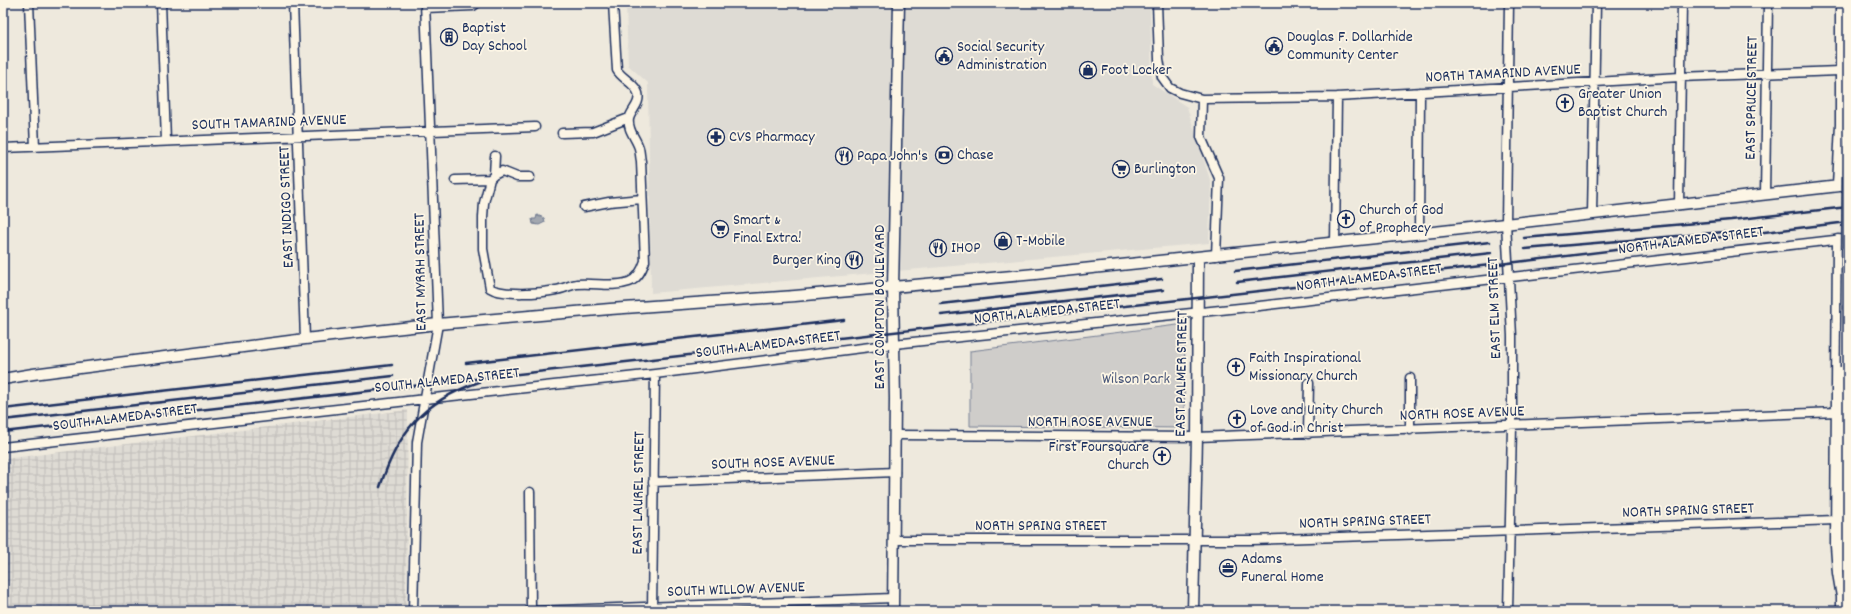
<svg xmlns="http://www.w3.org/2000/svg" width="1851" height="614" font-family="Dekko,sans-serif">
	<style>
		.built { fill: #dedbd4 }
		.industrial { fill: url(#industrial-grid) }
		.green { fill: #cfcdca; stroke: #757e94 }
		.water { fill: url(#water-waves); stroke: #6c778f }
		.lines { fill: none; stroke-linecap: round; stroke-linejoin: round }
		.minor-casing { stroke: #1b2f5e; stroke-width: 11 }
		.major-casing { stroke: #1b2f5e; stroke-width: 13 }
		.minor { stroke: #fcf5e5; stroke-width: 8 }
		.major { stroke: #fcf5e5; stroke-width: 10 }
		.rail { stroke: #1b2f5e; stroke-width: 2.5 }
		.major-bridge-casing { stroke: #1b2f5e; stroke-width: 13; stroke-linecap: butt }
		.major-bridge { stroke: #fcf5e5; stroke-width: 10 }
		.labels { text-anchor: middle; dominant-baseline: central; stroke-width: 3.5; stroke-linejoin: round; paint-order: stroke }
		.poi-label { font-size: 16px; fill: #1b2f5e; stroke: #fcf5e5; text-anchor: start }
		.street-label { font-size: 16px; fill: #1b2f5e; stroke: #fcf5e5 }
		.park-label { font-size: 16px; fill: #485679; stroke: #fcf5e5 }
	</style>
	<defs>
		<pattern id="industrial-grid" width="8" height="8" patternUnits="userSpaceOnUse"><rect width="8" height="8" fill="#dedbd4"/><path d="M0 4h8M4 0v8" fill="none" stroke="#bebcb8"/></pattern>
		<pattern id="water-waves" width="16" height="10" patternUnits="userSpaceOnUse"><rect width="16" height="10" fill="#a2a7af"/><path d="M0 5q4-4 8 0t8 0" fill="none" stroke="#838892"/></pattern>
	</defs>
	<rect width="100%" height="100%" fill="#eee9dd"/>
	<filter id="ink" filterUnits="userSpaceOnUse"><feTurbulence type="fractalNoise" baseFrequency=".025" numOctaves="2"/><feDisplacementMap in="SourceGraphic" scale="8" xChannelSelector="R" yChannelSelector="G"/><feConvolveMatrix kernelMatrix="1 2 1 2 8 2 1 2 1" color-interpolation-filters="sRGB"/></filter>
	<g filter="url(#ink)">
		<!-- built -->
		<path class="built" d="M626 3H1150L1152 84 1187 107 1211 183 1209 243 651 293 648 83 628 65Z"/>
		<!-- industrial -->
		<path class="industrial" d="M408 410 406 611H3V459Z"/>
		<!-- green -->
		<path class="green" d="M1185 324 1184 428 970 426V351Z"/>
		<!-- water -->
		<path class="water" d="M537 215 544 218 545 222 539 225 533 224 532 219H536Z"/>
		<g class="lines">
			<!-- minor casing -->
			<g class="minor-casing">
				<path id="minor" d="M29 3 35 147
					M161 3 166 141
					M293 3 305 339
					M1157 3 1159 59 1162 77 1170 88 1180 93 1202 99 1337 97 1680 77 1839 71
					M425 8 473 6 477 3
					M1202 99 1201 137 1219 178 1216 256
					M562 133 593 132 629 118
					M3 148 535 127
					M495 156 494 175 490 179 484 203 483 217V249L490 288C502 296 542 293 556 290 563 289 570 285 577 284 594 282 612 288 629 282 638 279 642 270 645 261L641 161C640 157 640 152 639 148 636 138 627 130 629 119 631 110 641 104 638 93 635 83 622 79 617 70L613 3
					M494 175 502 171 517 177H530
					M455 180 490 179
					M1765 194 1768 3
					M1679 205 1682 3
					M584 207 609 202 642 199
					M1592 214 1596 3
					M1419 233 1420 92
					M1335 242 1337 97
					M1410 430V378
					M1308 434 1309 383
					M895 435 1197 437 1837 412
					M3 447 425 399 655 374 894 344 1259 306 1843 239
					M653 482 895 472
					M530 492 531 611
					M894 540H1252L1836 520
					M413 611 417 442 438 324 425 3
					M533 611 893 598
					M652 611 655 374
					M1508 611 1512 426V336L1506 223 1509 3"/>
			</g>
			<!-- major casing -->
			<g class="major-casing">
				<path id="major" d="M1838 186 1841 124V3
					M1838 240 1836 546 1838 573 1842 597
					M3 379 33 374 305 339 438 324 610 309 795 296 1035 274 1443 231 1848 185
					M1843 565 1846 367
					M893 611 895 399 893 288 899 3
					M1193 611 1197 437 1198 257
					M1842 611V591"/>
			</g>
			<!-- minor -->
			<use href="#minor" class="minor"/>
			<!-- major -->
			<use href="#major" class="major"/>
			<!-- rail -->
			<path class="rail" d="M1524 238 1731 220 1848 207
				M1525 249 1724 232
				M1235 271 1490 242
				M1237 282 1491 253
				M940 304 1162 279
				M941 315 1163 290
				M466 363 844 320
				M3 409 392 365
				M3 420 393 376
				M3 432 1508 263 1848 222
				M380 487C398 432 422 402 479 382"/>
			<!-- major-bridge casing -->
			<g class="major-bridge-casing">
				<path id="major-bridge" d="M1846 367 1848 176"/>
			</g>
			<!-- major-bridge -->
			<use href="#major-bridge" class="major-bridge"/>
		</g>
	</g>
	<!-- icons -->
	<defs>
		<g id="building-ring" transform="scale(0.9)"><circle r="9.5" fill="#fcf5e5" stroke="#1b2f5e" stroke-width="1.5"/><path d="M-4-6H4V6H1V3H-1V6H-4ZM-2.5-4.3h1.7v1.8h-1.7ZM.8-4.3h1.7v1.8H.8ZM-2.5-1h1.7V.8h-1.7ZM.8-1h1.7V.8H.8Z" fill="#1b2f5e"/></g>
		<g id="civic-ring" transform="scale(0.9)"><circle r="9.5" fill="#fcf5e5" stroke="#1b2f5e" stroke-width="1.5"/><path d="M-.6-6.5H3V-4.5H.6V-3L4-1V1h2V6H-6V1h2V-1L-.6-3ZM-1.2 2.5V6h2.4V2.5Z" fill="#1b2f5e"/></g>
		<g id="shop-ring" transform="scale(0.9)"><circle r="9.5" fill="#fcf5e5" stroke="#1b2f5e" stroke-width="1.5"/><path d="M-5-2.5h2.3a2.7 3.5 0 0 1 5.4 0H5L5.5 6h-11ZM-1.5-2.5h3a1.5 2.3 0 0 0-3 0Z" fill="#1b2f5e"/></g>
		<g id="church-ring" transform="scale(0.9)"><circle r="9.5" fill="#fcf5e5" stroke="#1b2f5e" stroke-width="1.5"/><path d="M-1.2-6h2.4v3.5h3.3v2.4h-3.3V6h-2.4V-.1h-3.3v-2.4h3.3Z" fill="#1b2f5e"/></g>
		<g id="pharmacy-ring" transform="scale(0.9)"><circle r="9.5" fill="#fcf5e5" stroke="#1b2f5e" stroke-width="1.5"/><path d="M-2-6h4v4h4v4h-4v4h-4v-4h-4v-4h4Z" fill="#1b2f5e"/></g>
		<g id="bank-ring" transform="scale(0.9)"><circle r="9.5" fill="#fcf5e5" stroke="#1b2f5e" stroke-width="1.5"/><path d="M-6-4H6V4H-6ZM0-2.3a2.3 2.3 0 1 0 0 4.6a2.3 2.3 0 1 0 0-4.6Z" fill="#1b2f5e"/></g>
		<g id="restaurant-ring" transform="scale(0.9)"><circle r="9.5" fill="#fcf5e5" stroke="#1b2f5e" stroke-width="1.5"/><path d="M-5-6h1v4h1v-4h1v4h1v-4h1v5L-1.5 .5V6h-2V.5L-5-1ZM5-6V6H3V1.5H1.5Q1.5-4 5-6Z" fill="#1b2f5e"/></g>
		<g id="supermarket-ring" transform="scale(0.9)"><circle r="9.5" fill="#fcf5e5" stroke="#1b2f5e" stroke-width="1.5"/><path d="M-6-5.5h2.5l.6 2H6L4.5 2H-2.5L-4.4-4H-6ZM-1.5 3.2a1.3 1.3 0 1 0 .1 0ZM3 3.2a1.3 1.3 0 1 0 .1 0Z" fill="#1b2f5e"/></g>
		<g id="office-ring" transform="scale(0.9)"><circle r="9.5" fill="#fcf5e5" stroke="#1b2f5e" stroke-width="1.5"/><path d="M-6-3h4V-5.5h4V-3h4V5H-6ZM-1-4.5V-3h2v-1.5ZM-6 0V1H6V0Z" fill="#1b2f5e"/></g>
	</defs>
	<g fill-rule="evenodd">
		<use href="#building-ring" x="449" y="37"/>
		<use href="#civic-ring" x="1274" y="46"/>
		<use href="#civic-ring" x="944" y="56"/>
		<use href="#shop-ring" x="1088" y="70"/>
		<use href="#church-ring" x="1565" y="103"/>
		<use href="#pharmacy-ring" x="716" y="137"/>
		<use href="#bank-ring" x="944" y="155"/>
		<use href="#restaurant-ring" x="844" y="156"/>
		<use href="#supermarket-ring" x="1121" y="169"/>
		<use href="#church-ring" x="1346" y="219"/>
		<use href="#supermarket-ring" x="720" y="229"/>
		<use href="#shop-ring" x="1003" y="241"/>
		<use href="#restaurant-ring" x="938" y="248"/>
		<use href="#restaurant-ring" x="854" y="260"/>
		<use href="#church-ring" x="1236" y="367"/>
		<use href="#church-ring" x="1237" y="419"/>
		<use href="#church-ring" x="1162" y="456"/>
		<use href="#office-ring" x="1228" y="568"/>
	</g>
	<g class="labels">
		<!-- poi labels -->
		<g class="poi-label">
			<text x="462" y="28">Baptist<tspan x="462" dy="18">Day School</tspan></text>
			<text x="1287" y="37">Douglas F. Dollarhide<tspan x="1287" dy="18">Community Center</tspan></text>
			<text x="957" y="47">Social Security<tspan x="957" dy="18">Administration</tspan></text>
			<text x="1101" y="70">Foot Locker</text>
			<text x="1578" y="94">Greater Union<tspan x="1578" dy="18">Baptist Church</tspan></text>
			<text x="729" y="137">CVS Pharmacy</text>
			<text x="957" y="155">Chase</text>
			<text x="857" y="156">Papa John's</text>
			<text x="1134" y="169">Burlington</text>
			<text x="1359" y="210">Church of God<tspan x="1359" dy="18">of Prophecy</tspan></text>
			<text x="733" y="220">Smart &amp;<tspan x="733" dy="18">Final Extra!</tspan></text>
			<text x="1016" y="241">T-Mobile</text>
			<text x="951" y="248">IHOP</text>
			<text x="841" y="260" text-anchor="end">Burger King</text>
			<text x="1249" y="358">Faith Inspirational<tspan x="1249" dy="18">Missionary Church</tspan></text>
			<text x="1250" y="410">Love and Unity Church<tspan x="1250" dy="18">of God in Christ</tspan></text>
			<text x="1149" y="447" text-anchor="end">First Foursquare<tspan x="1149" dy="18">Church</tspan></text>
			<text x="1241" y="559">Adams<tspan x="1241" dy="18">Funeral Home</tspan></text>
		</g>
		<!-- street labels -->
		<g class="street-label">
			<text transform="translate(1503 74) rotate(-3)">NORTH TAMARIND AVENUE</text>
			<text transform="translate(1752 98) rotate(-89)">EAST SPRUCE STREET</text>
			<text transform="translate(269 123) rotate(-2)">SOUTH TAMARIND AVENUE</text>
			<text transform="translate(287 207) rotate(-92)">EAST INDIGO STREET</text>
			<text transform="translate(1691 241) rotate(-7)">NORTH ALAMEDA STREET</text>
			<text transform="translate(421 272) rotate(-91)">EAST MYRRH STREET</text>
			<text transform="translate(1369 278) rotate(-7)">NORTH ALAMEDA STREET</text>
			<text transform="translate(880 307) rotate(-90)">EAST COMPTON BOULEVARD</text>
			<text transform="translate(1495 308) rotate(-92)">EAST ELM STREET</text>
			<text transform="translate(1047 312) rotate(-6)">NORTH ALAMEDA STREET</text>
			<text transform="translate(768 345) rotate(-7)">SOUTH ALAMEDA STREET</text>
			<text transform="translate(1182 374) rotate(-89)">EAST PALMER STREET</text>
			<text transform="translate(447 381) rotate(-6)">SOUTH ALAMEDA STREET</text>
			<text transform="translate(1462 414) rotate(-2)">NORTH ROSE AVENUE</text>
			<text transform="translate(125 418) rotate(-7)">SOUTH ALAMEDA STREET</text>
			<text x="1090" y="422">NORTH ROSE AVENUE</text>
			<text transform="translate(773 463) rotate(-2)">SOUTH ROSE AVENUE</text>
			<text transform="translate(639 493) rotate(-89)">EAST LAUREL STREET</text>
			<text transform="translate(1688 511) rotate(-2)">NORTH SPRING STREET</text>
			<text transform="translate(1365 522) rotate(-2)">NORTH SPRING STREET</text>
			<text x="1041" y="526">NORTH SPRING STREET</text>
			<text transform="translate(736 590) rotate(-2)">SOUTH WILLOW AVENUE</text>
		</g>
		<!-- park labels -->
		<g class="park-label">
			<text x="1136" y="379">Wilson Park</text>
		</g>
	</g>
	<!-- margin -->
	<rect width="1851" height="614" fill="none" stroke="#fcf5e5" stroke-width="16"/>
	<rect x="8" y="8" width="1835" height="598" fill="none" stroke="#1b2f5e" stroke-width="1.5" filter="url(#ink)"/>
</svg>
